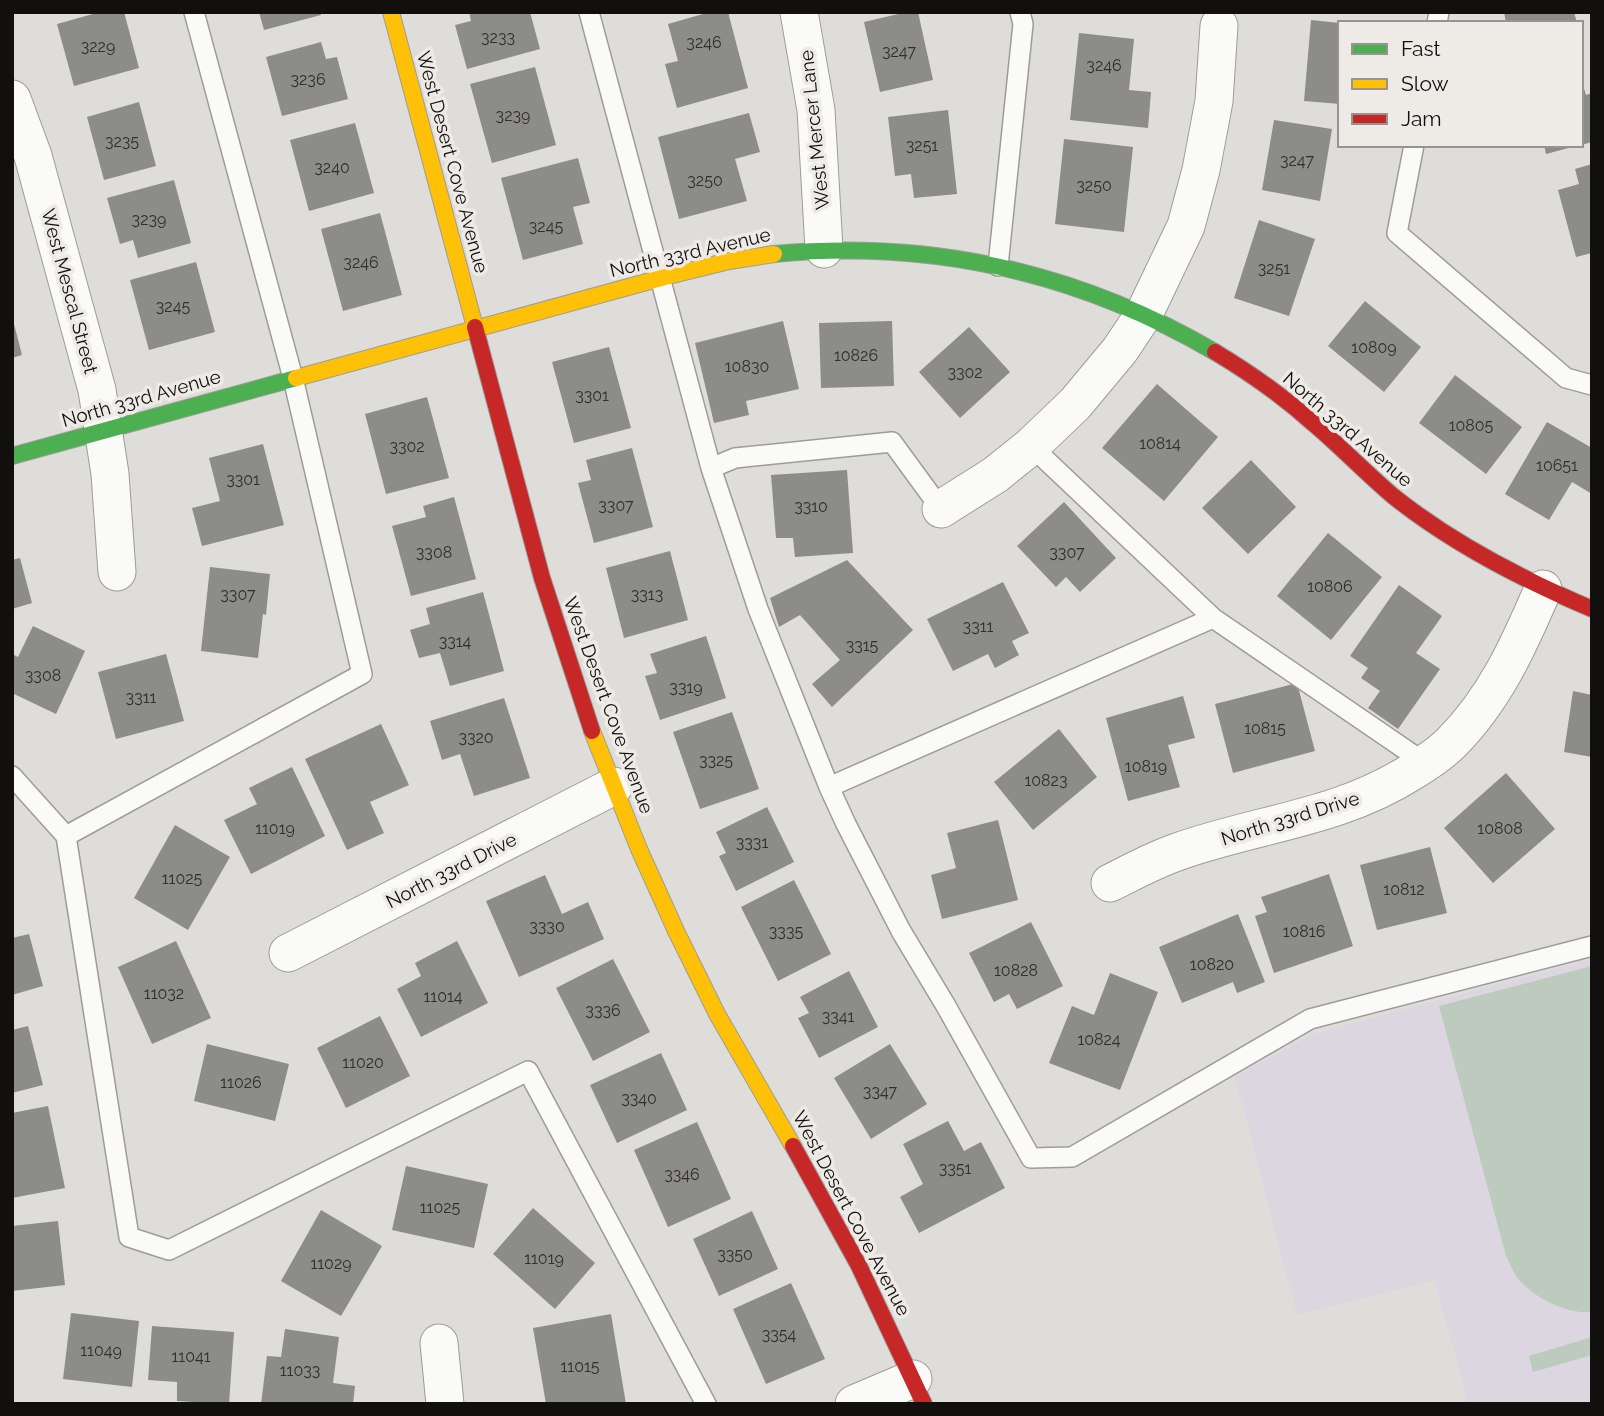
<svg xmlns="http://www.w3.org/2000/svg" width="1604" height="1416" font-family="Raleway,sans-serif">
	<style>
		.education { fill: #dcd6e0 }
		.green { fill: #bdcbbf }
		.building { fill: #8c8c8b }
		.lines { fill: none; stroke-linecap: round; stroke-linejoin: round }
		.lane-casing { stroke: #9d9c9a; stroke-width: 22 }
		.street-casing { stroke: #9d9c9a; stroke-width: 39 }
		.fast-casing { stroke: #9d9c9a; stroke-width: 18 }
		.slow-casing { stroke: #9d9c9a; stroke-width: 18 }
		.jam-casing { stroke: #9d9c9a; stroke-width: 18 }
		.lane { stroke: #fafaf9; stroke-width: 19 }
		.street { stroke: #fafaf9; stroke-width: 37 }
		.fast { stroke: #4caf50; stroke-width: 16 }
		.slow { stroke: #ffc107; stroke-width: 16 }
		.jam { stroke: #c62828; stroke-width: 16 }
		.labels { text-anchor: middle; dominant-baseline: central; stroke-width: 7; stroke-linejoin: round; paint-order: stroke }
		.number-label { font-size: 16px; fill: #302f2d }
		.street-label { font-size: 19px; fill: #11100e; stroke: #eeebe6 }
	</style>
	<rect width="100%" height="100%" fill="#dfddda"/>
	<!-- education -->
	<path class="education" d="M1592 959V1404H1468L1435 1280 1297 1315 1235 1077 1313 1034Z"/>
	<!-- green -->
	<path class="green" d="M1592 966V1312C1566 1314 1537 1299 1520 1281 1514 1274 1510 1264 1506 1256L1439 1006Z
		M1592 1337V1355L1533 1372 1529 1356Z"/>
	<!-- building -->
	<path class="building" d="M100 12H124L139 68 74 86 57 24Z
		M259 12H320L321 15 264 30Z
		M469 12H530L540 49 467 69 455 25 471 21Z
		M710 12H728L748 88 677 108 665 64 678 61 668 24Z
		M907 12H918L933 80 880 92 864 22Z
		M1504 12H1574L1577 23H1506Z
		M1311 20 1340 23V104L1304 101Z
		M1079 33 1134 39 1129 90 1151 92 1148 128 1070 120Z
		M321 42 326 59 337 57 348 99 282 116 266 57Z
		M535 67 556 145 492 163 470 84Z
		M1581 79 1586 95 1592 93V142L1581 145Z
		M139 102 156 166 104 180 87 117Z
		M948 110 957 194 914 198 911 174 895 176 888 117Z
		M749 113 760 152 735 159 747 201 679 219 658 137Z
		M1274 120 1332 129 1320 201 1262 190Z
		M355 123 374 193 309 211 290 140Z
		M1064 139 1133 147 1124 232 1055 224Z
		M1544 145H1576V146L1546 154Z
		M578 158 590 203 573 207 583 244 523 260 501 178Z
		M1592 164V253L1576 257 1558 190 1579 184 1575 169Z
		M174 180 191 243 138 258 133 240 120 244 107 198Z
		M380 213 402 295 343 311 321 229Z
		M1259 220 1315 239 1289 316 1234 298Z
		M196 262 215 332 149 350 130 280Z
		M1365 301 1421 347 1384 392 1328 346Z
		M13 320 22 355 12 358V321Z
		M783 321 799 389 746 401 749 415 714 423 695 343Z
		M892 321 894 386 821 388 819 323Z
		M969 327 1010 372 960 418 919 372Z
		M609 347 631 428 574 443 552 362Z
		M1455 375 1522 427 1486 474 1419 423Z
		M1157 384 1218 437 1164 501 1102 448Z
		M427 397 449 478 386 494 365 414Z
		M1547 422 1592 448V494L1572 482 1549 520 1505 494Z
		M263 444 284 525 202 546 192 508 220 501 209 458Z
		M632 448 653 527 594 543 578 483 591 480 586 460Z
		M1251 460 1296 507 1248 554 1202 508Z
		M847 470 853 553 795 557 793 538H776L771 475Z
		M454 497 476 579 411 596 392 526 426 517 423 506Z
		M1064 502 1116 558 1080 592 1066 577 1056 587 1017 546Z
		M1328 533 1382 577 1331 640 1277 596Z
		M670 551 688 620 624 638 606 568Z
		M20 558 32 603 12 609V560Z
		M847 560 913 630 832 707 812 684 840 660 800 615 779 627 770 598Z
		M210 567 270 574 266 615 263 614 258 658 201 651Z
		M1003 582 1029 633 1012 641 1019 655 995 668 988 654 953 671 927 619Z
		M1399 585 1442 616 1416 653 1440 669 1398 729 1368 708 1380 691 1361 678 1368 668 1350 656Z
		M483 592 504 671 450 686 440 653 419 658 410 630 430 624 426 608Z
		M33 626 85 651 56 714 12 693V654L18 657Z
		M706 636 726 698 660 720 645 676 657 673 650 654Z
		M166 654 184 721 116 739 98 672Z
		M1297 683 1315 751 1233 773 1215 704Z
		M1573 691 1592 695V757L1564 752Z
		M1183 696 1195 738 1168 745 1180 787 1128 801 1106 718Z
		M504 698 530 778 474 796 460 754 442 760 430 721Z
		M732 712 759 789 700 809 673 732Z
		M381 724 409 785 370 802 384 833 347 850 305 759Z
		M1059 729 1097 777 1033 830 994 782Z
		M292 767 325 836 251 874 224 820 257 804 249 788Z
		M1506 773 1555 829 1493 883 1444 828Z
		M767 807 794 862 736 891 719 856 726 853 716 832Z
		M998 820 1018 900 942 919 931 875 956 868 947 833Z
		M175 825 230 857 188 930 134 898Z
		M1430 847 1447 913 1377 930 1360 865Z
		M1329 874 1353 946 1274 973 1255 916 1267 912 1261 897Z
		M545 875 562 914 588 902 604 939 519 977 486 901Z
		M794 880 831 954 778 981 741 907Z
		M1238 914 1265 982 1237 993 1233 982 1182 1003 1159 947Z
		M1031 922 1063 986 1017 1009 1009 994 994 1002 969 953Z
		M29 934 43 986 12 995V938Z
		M176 941 211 1018 152 1044 118 967Z
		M457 941 488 1003 421 1037 397 989 421 976 415 963Z
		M613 959 650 1032 593 1061 556 988Z
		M849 971 878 1027 819 1058 798 1018 809 1013 800 997Z
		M1110 973 1158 992 1120 1090 1049 1063 1072 1006 1094 1015Z
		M380 1016 410 1076 346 1108 317 1048Z
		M28 1026 43 1085 12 1093V1030Z
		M207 1044 289 1064 275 1121 194 1101Z
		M890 1044 927 1104 871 1139 834 1078Z
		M661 1053 687 1110 617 1143 590 1085Z
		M48 1106 65 1188 12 1198V1113Z
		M948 1121 964 1151 981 1142 1005 1188 919 1233 900 1197 923 1184 903 1144Z
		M697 1122 731 1199 668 1227 634 1150Z
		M406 1166 488 1184 474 1248 392 1230Z
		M533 1208 595 1263 555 1309 493 1254Z
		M321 1210 382 1246 341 1316 281 1281Z
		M752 1211 778 1269 719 1296 693 1239Z
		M58 1221 65 1285 12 1291V1226Z
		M791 1283 825 1359 766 1384 733 1309Z
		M71 1313 139 1321 132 1387 63 1379Z
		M611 1314 626 1404H546L533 1328Z
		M152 1326 234 1332 229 1404 177 1401V1382L148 1380Z
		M285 1329 339 1337 333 1383 355 1386 353 1404H261L267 1356 281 1357Z"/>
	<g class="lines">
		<!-- lane casing -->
		<g class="lane-casing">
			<path id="lane" d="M589 12 711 468 758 609 829 787 846 824 901 931 946 1006 1031 1158 1072 1157 1310 1019 1592 946
				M1437 23 1439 12
				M1414 145 1397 233 1566 378 1592 385
				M998 266 1023 24 1020 12
				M1031 446 1213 618 1425 763
				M711 468 735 458 892 442 941 509
				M12 776 66 836 129 1237 169 1250 528 1071 706 1404
				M829 787 1213 618
				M66 836 362 674 293 378 194 12"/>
		</g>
		<!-- street casing -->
		<g class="street-casing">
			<path id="street" d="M799 12 816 110 824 249
				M12 99 33 156 97 390 110 474 117 572
				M941 509 995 475 1031 446 1075 404 1120 350 1144 314 1186 226 1201 170 1214 101 1219 26
				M1110 883C1132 872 1154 860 1177 852 1258 823 1338 819 1413 771 1426 763 1440 754 1451 743 1495 699 1519 645 1543 589
				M288 953 614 786
				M439 1343 445 1404
				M854 1404 913 1379"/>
		</g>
		<!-- fast casing -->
		<g class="fast-casing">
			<path id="fast" d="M774 254C933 239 1078 272 1215 352
				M12 456 296 378"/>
		</g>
		<!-- slow casing -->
		<g class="slow-casing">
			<path id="slow" d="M391 12 475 327
				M296 378 672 275 729 261 774 254
				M592 731 639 849 676 931 717 1014 793 1146"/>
		</g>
		<!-- jam casing -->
		<g class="jam-casing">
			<path id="jam" d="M475 327 542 578 592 731
				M1215 352C1250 373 1284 397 1314 424 1341 447 1366 473 1393 496 1453 544 1521 579 1592 609
				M793 1146 859 1266 924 1404"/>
		</g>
		<!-- lane -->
		<use href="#lane" class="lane"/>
		<!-- street -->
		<use href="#street" class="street"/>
		<!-- fast -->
		<use href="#fast" class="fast"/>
		<!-- slow -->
		<use href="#slow" class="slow"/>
		<!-- jam -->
		<use href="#jam" class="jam"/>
	</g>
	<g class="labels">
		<!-- number labels -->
		<g class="number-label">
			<text x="498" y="37">3233</text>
			<text x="704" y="42">3246</text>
			<text x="98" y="46">3229</text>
			<text x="899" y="51">3247</text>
			<text x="1104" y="65">3246</text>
			<text x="308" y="79">3236</text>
			<text x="513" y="115">3239</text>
			<text x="122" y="141">3235</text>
			<text x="922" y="145">3251</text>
			<text x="1297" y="160">3247</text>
			<text x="332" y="167">3240</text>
			<text x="705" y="180">3250</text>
			<text x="1094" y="185">3250</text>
			<text x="149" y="219">3239</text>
			<text x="546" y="226">3245</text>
			<text x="361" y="262">3246</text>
			<text x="1274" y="268">3251</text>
			<text x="173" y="306">3245</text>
			<text x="1374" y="347">10809</text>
			<text x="856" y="355">10826</text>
			<text x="747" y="366">10830</text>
			<text x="965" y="372">3302</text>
			<text x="592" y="395">3301</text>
			<text x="1471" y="425">10805</text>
			<text x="1160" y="443">10814</text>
			<text x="407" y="446">3302</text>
			<text x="1557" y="465">10651</text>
			<text x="243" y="479">3301</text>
			<text x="616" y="505">3307</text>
			<text x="811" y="506">3310</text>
			<text x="434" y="552">3308</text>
			<text x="1067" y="552">3307</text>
			<text x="1330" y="586">10806</text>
			<text x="238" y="594">3307</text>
			<text x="647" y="594">3313</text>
			<text x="978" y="626">3311</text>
			<text x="455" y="641">3314</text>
			<text x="862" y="645">3315</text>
			<text x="43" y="675">3308</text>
			<text x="686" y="687">3319</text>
			<text x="141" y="697">3311</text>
			<text x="1265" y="728">10815</text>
			<text x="476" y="737">3320</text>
			<text x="716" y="760">3325</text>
			<text x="1146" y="766">10819</text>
			<text x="1046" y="780">10823</text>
			<text x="275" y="828">11019</text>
			<text x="1500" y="828">10808</text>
			<text x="752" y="842">3331</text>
			<text x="182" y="878">11025</text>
			<text x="1404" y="889">10812</text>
			<text x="547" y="926">3330</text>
			<text x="786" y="931">3335</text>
			<text x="1304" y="931">10816</text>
			<text x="1212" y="964">10820</text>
			<text x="1016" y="970">10828</text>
			<text x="164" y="993">11032</text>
			<text x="443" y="996">11014</text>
			<text x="603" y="1010">3336</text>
			<text x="838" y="1016">3341</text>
			<text x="1099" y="1039">10824</text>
			<text x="363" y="1062">11020</text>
			<text x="241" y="1082">11026</text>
			<text x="880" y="1091">3347</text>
			<text x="639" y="1098">3340</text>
			<text x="955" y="1168">3351</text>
			<text x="682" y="1174">3346</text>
			<text x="440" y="1207">11025</text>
			<text x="735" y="1254">3350</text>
			<text x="544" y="1258">11019</text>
			<text x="331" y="1263">11029</text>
			<text x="779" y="1334">3354</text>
			<text x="101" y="1350">11049</text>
			<text x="191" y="1356">11041</text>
			<text x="580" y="1366">11015</text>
			<text x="300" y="1370">11033</text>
		</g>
		<!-- street labels -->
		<g class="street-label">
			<text transform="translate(814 130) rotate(-96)">West Mercer Lane</text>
			<text transform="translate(453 162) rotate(75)">West Desert Cove Avenue</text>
			<text transform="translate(690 252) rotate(-13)">North 33rd Avenue</text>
			<text transform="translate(70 291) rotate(75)">West Mescal Street</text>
			<text transform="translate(141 398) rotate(-16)">North 33rd Avenue</text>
			<text transform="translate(1348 429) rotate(41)">North 33rd Avenue</text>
			<text transform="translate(609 705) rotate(70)">West Desert Cove Avenue</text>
			<text transform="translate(1290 818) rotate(-17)">North 33rd Drive</text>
			<text transform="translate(451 870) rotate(-27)">North 33rd Drive</text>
			<text transform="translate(852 1213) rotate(62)">West Desert Cove Avenue</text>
		</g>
	</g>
	<!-- border -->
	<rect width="1604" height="1416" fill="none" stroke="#11100e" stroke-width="28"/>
	<!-- legend -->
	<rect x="1338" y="21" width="245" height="126" fill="#eeebe6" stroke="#969390" stroke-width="2"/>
	<rect x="1352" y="44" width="35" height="10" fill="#4caf50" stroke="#969390" stroke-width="2"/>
	<text x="1401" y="56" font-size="21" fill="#11100e">Fast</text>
	<rect x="1352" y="79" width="35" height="10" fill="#ffc107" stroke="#969390" stroke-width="2"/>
	<text x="1401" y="91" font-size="21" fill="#11100e">Slow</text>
	<rect x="1352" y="114" width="35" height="10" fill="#c62828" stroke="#969390" stroke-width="2"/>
	<text x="1401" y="126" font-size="21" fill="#11100e">Jam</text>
</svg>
